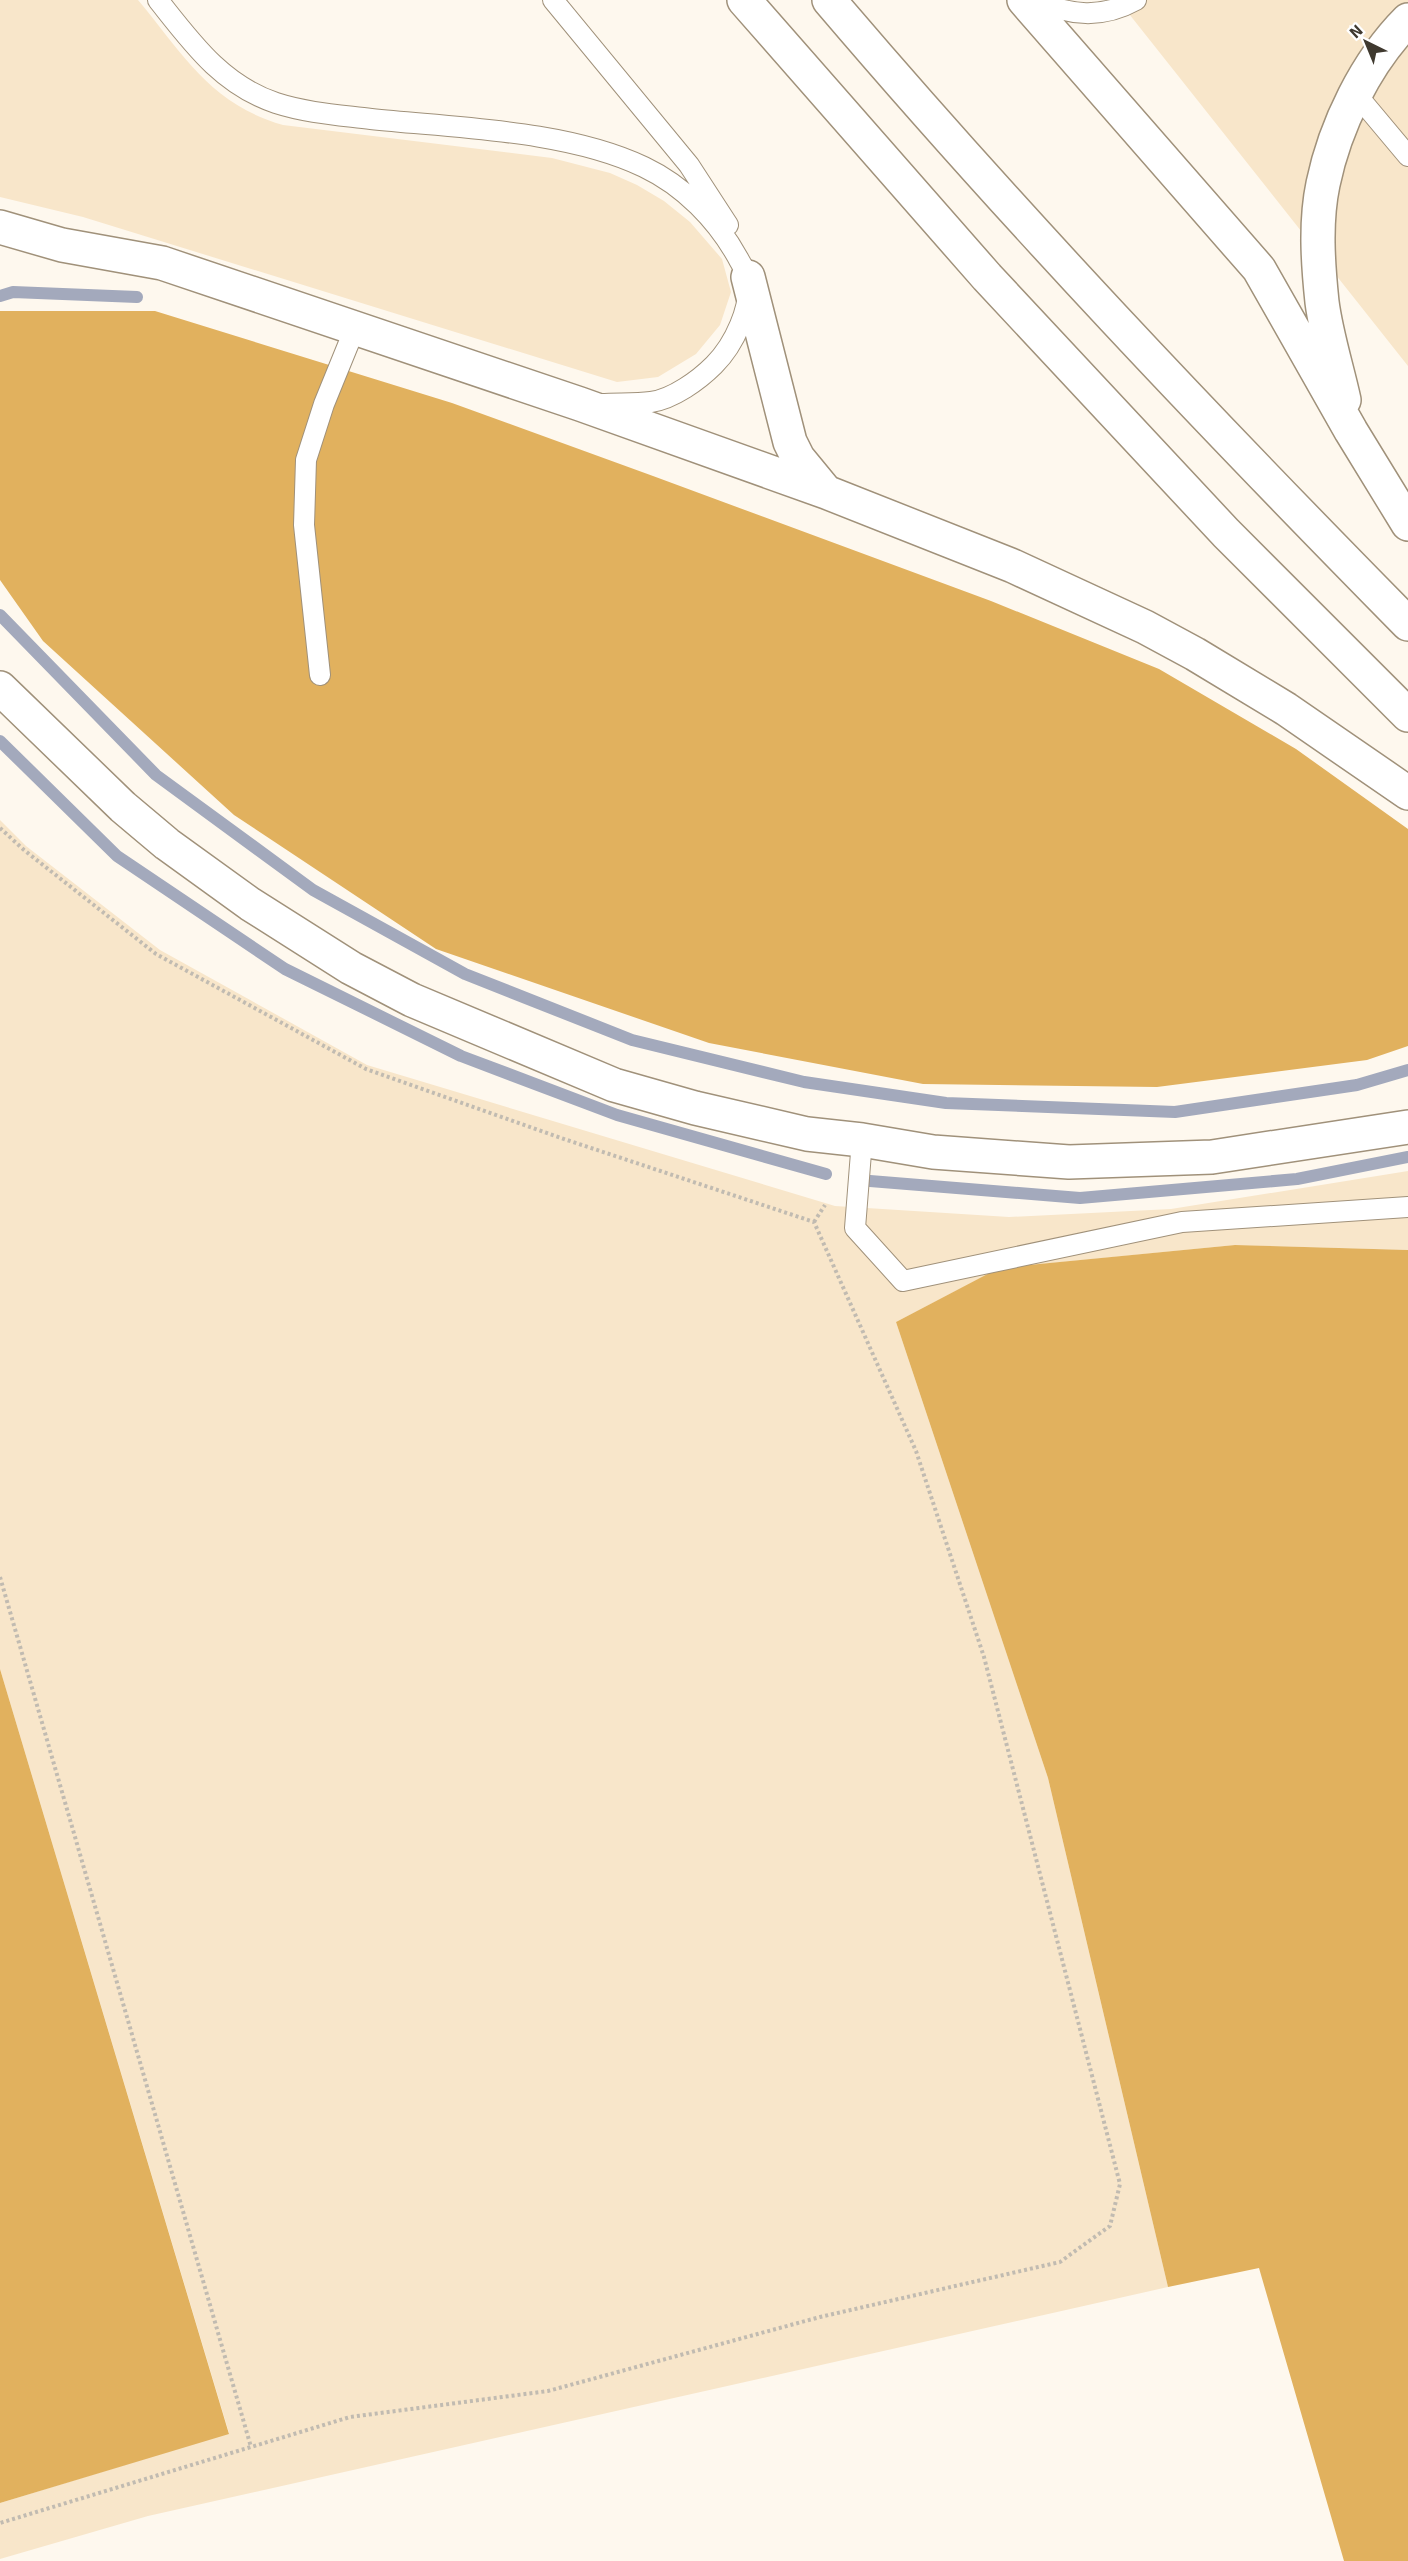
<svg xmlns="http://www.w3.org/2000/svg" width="1408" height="2561" font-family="Signika,sans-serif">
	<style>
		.green { fill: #f8e6ca }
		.forest { fill: #e1b15e }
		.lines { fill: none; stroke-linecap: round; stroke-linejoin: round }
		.stream { stroke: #a3a9bc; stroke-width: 12 }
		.service-casing { stroke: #a0917a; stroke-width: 22 }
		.secondary-casing { stroke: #a0917a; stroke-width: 36 }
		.trunk-casing { stroke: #a0917a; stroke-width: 36 }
		.path { stroke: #c1bbb1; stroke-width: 4; stroke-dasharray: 3 3; stroke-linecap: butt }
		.service { stroke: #fff; stroke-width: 20 }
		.secondary { stroke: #fff; stroke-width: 33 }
		.trunk { stroke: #fff; stroke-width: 33 }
	</style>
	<rect width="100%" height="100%" fill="#fef8ee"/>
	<!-- green -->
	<path class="green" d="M0 0H138C184 55 210 104 283 125L552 158 610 173 637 185 664 201 690 222 722 259 731 292 720 325 696 354 658 377 617 382 83 217 0 197Z
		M1118 0H1408V366Z
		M0 820 26 846 160 950 367 1065 835 1206 1009 1217 1171 1209 1408 1171V1250L1235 1245 1000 1268 896 1322 1048 1778 1168 2287 148 2516 0 2559V2503L229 2433 0 1669Z"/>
	<!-- forest -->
	<path class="forest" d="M0 311H155L452 403 653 476 991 601 1159 669 1296 749 1408 829V1046L1367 1060 1157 1087 923 1084 709 1043 436 949 234 815 43 641 0 580Z
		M1235 1245 1408 1250V2561H1344L1259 2268 1168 2287 1048 1778 896 1322 999 1268Z
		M0 1669 229 2434 0 2503Z"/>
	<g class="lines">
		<!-- stream -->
		<path class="stream" d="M0 296 13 292 137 297
			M0 615 156 775 313 890 465 974 632 1040 804 1082 946 1103 1175 1112 1357 1085 1408 1070
			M0 741 117 856 285 969 461 1056 617 1115 826 1174
			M870 1181 1080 1198 1297 1179 1408 1157"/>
		<!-- service casing -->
		<g class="service-casing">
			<path id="service" d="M158 0C192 43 222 85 276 103 307 113 339 115 371 119 456 128 567 130 644 167 684 186 717 220 738 258 741 264 747 272 748 278 752 307 734 345 714 365 699 380 673 399 651 402 635 404 618 403 601 404
				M553 0 689 165 728 225
				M1035 0C1070 16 1102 19 1136 0
				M1356 94 1408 156
				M320 675 304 525 306 460 324 404 355 328
				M862 1140 855 1228 903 1281 1182 1222 1408 1207"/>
		</g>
		<!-- secondary casing -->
		<g class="secondary-casing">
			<path id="secondary" d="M0 688 123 807 167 844 250 904 351 968 412 1000 614 1085 695 1108 807 1134 862 1140 933 1152 1069 1162 1212 1157 1408 1127"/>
		</g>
		<!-- trunk casing -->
		<g class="trunk-casing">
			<path id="trunk" d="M744 0 987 277 1226 533 1408 715
				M829 0C1013 216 1209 422 1408 624
				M1024 0 1259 269 1351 431 1408 524
				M0 227 62 245 162 263 580 404 826 492 1013 566 1145 627 1195 654 1286 709 1408 793
				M748 277 790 442 798 458 826 492
				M1344 400C1337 368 1326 334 1322 302 1318 264 1315 222 1323 184 1335 126 1366 62 1408 20"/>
		</g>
		<!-- path -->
		<path class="path" d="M0 828 24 850 156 954 366 1069 567 1140 814 1222 916 1451 984 1657 1120 2184 1110 2226 1060 2262 820 2317 548 2391 350 2417 0 2523
			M814 1222 825 1205
			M0 1577 251 2447"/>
		<!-- service -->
		<use href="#service" class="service"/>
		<!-- secondary -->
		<use href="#secondary" class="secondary"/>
		<!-- trunk -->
		<use href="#trunk" class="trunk"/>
	</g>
	<!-- north arrow -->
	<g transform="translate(1366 42) rotate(317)" stroke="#ffffff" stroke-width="4.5" paint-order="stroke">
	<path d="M0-4.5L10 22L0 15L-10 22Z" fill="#3f392f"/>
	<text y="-9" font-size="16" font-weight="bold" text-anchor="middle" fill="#3f392f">N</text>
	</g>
</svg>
